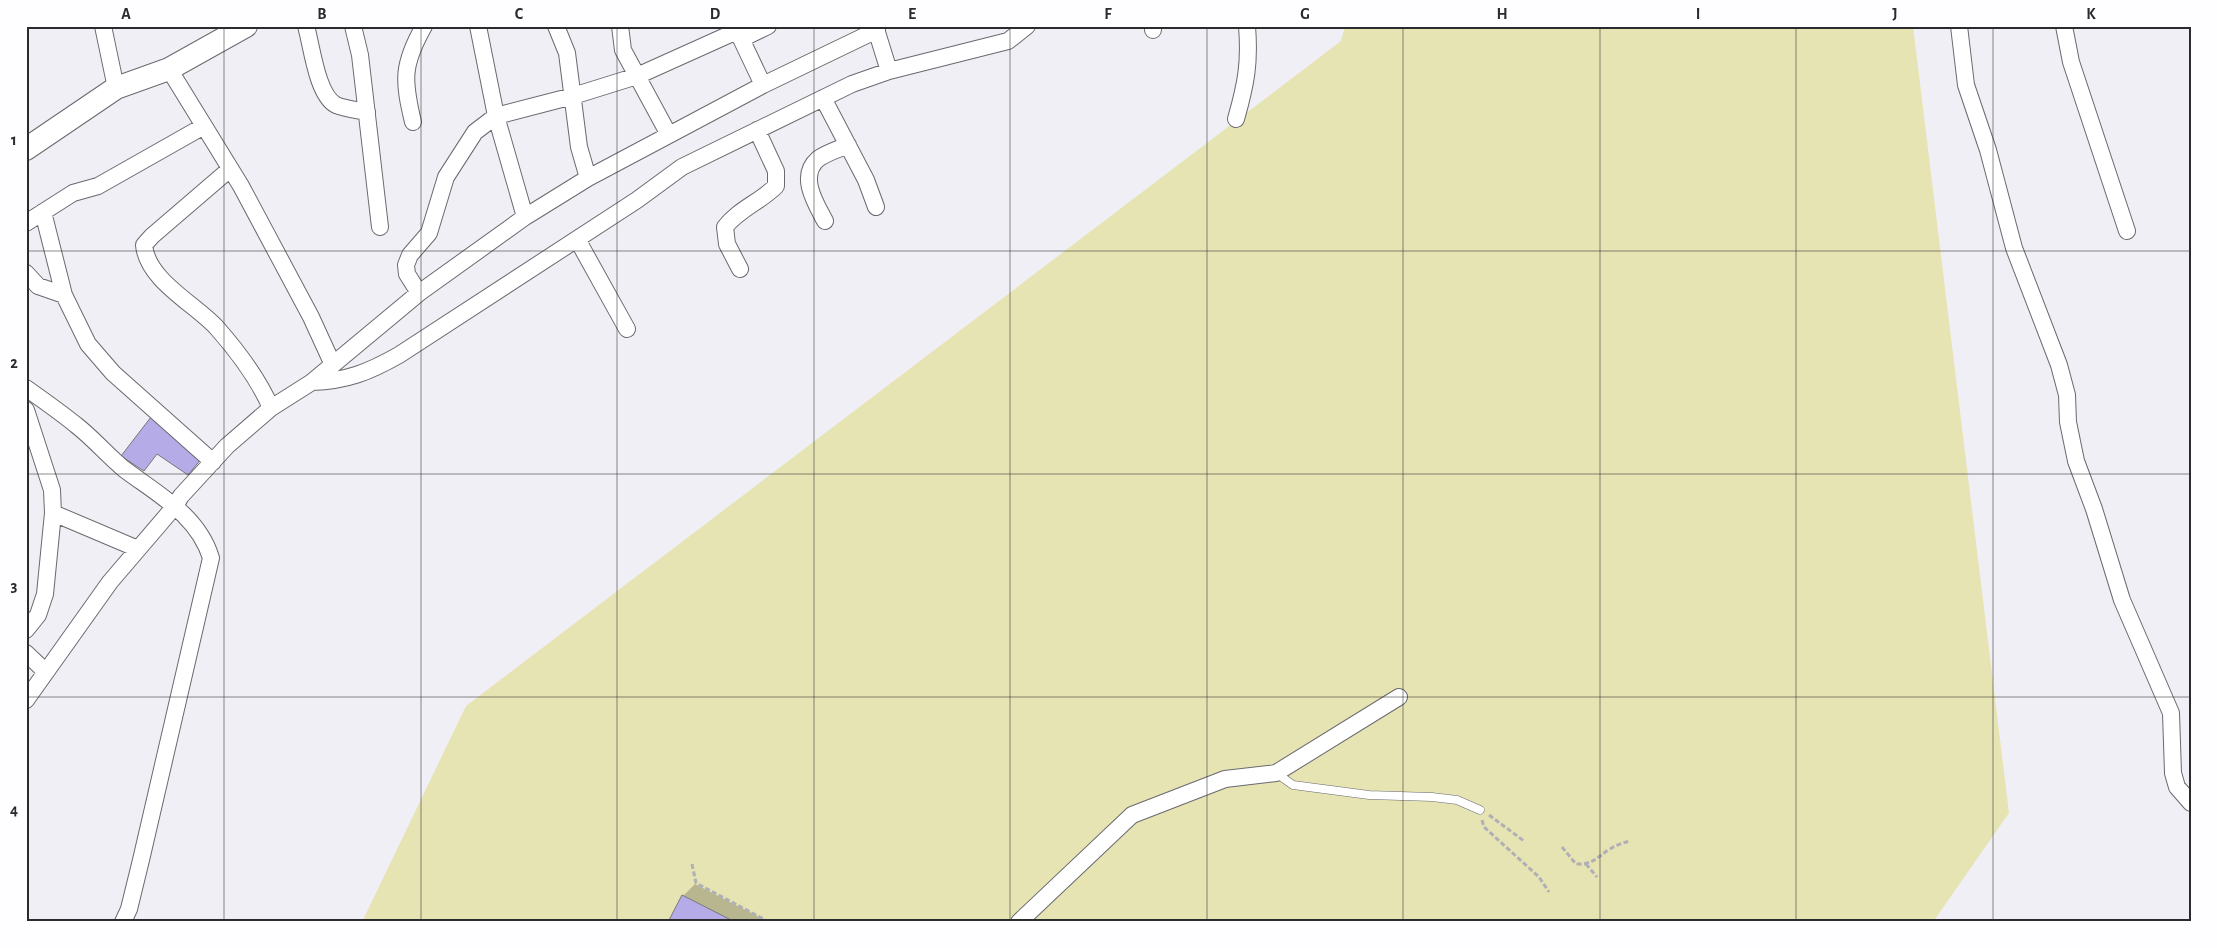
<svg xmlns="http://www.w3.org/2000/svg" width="2217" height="948" font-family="'Alegreya Sans',sans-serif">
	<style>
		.green { fill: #e6e4b3 }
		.shadow { fill: #0003 }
		.building { fill: #b5abe7; stroke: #78777d }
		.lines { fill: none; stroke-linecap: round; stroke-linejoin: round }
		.lane-casing { stroke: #69696f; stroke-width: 9 }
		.street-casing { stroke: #69696f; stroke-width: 18 }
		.secondary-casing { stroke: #69696f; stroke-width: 24 }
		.path { stroke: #b0afb5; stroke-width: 3; stroke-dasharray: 5 2.5; stroke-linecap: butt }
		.lane { stroke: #fff; stroke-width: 8 }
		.street { stroke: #fff; stroke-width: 16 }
		.secondary { stroke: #fff; stroke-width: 22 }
		.grid { fill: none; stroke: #2b2b2d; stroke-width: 1; stroke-opacity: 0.55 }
		.neatline { fill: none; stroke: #2b2b2d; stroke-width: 2 }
		.grid-label { font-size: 16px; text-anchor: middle; font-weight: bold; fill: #2b2b2d }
	</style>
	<rect width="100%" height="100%" fill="#f0eff6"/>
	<!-- green -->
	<path class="green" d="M1345 26H1913L2009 813 1933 922H362L466 706 1341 41Z"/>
	<!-- shadow -->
	<path class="shadow" d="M695 884 769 922H670L683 896Z"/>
	<!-- building -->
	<path class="building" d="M151 417 201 459 188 475 157 454 144 471 121 456Z
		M682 895 735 922H668Z"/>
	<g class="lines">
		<!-- lane casing -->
		<g class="lane-casing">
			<path id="lane" d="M1276 773 1293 785 1369 795 1432 797 1457 800 1480 810"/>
		</g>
		<!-- street casing -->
		<g class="street-casing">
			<path id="street" d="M103 26 116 88
				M306 26C312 47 317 95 336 105 345 109 358 110 367 112
				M353 26 360 55 380 227
				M478 26 496 116 525 217
				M556 26 567 53 579 147 588 178
				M620 26 623 50 669 135
				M735 26 763 85
				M1959 26 1966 85 1988 150 2014 248 2059 365 2067 395 2068 422 2076 461 2094 509 2122 600 2171 713 2173 773 2177 787 2191 803
				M2064 26 2071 62 2127 231
				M1153 30V26
				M741 39 768 26
				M169 69 241 186 311 317 333 365
				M889 71 1008 41 1027 26
				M823 98 866 180 876 207
				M1236 119C1246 84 1250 63 1247 26
				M413 122C403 80 402 65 424 26
				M230 169 152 236 144 245C147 280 195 304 217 328 239 353 258 378 271 408
				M43 212 64 295 88 344 113 373 213 462
				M825 221C816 204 798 176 818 159 826 153 839 149 848 145
				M26 223 73 193 98 186 204 126
				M577 239 627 329
				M740 269 727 244 725 227C739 209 760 202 776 186V171L757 130
				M26 273 38 286 64 295
				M419 293 407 274 406 265 410 255 429 233 446 177 475 132 496 116 573 96 637 76 737 31
				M312 382C347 381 369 372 399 355L637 200 682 167 852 84 889 71 875 26
				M26 388C43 400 60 412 76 425 93 438 107 455 124 469 157 494 198 515 211 558L141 860 129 909 123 922
				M26 410 52 490 53 513 45 594 38 615 26 630
				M53 513 138 549
				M26 653 46 672
				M26 700 110 582 175 506 181 496 227 446 271 408 312 382 419 293 525 217 588 178 669 135 763 85 877 30
				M1019 922 1132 815 1225 779 1276 773 1399 697"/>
		</g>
		<!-- secondary casing -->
		<g class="secondary-casing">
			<path id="secondary" d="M26 149 116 88 169 69 246 26"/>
		</g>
		<!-- path -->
		<path class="path" d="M1489 815 1524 841
			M1482 820 1484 827 1539 877 1549 892
			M1562 847 1576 864C1593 865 1597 857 1610 849 1616 845 1623 843 1630 841
			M692 864 696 883 769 922
			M1586 864 1597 877"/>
		<!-- lane -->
		<use href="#lane" class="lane"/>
		<!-- street -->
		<use href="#street" class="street"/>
		<!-- secondary -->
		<use href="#secondary" class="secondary"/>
	</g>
	<!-- grid -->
	<path class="grid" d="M224 26V922M421 26V922M617 26V922M814 26V922M1010 26V922M1207 26V922M1403 26V922M1600 26V922M1796 26V922M1993 26V922M26 251H2191M26 474H2191M26 697H2191"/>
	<!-- border -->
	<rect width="2217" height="948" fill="none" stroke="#fefdff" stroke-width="55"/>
	<rect x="28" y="28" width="2162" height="892" class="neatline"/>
	<g class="grid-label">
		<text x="126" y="19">A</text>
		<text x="322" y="19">B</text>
		<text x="519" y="19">C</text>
		<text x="715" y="19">D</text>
		<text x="912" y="19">E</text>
		<text x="1108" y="19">F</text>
		<text x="1305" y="19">G</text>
		<text x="1502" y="19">H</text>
		<text x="1698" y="19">I</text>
		<text x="1895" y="19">J</text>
		<text x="2091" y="19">K</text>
		<text x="14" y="145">1</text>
		<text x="14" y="368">2</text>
		<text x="14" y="591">3</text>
		<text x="14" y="815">4</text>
	</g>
</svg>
